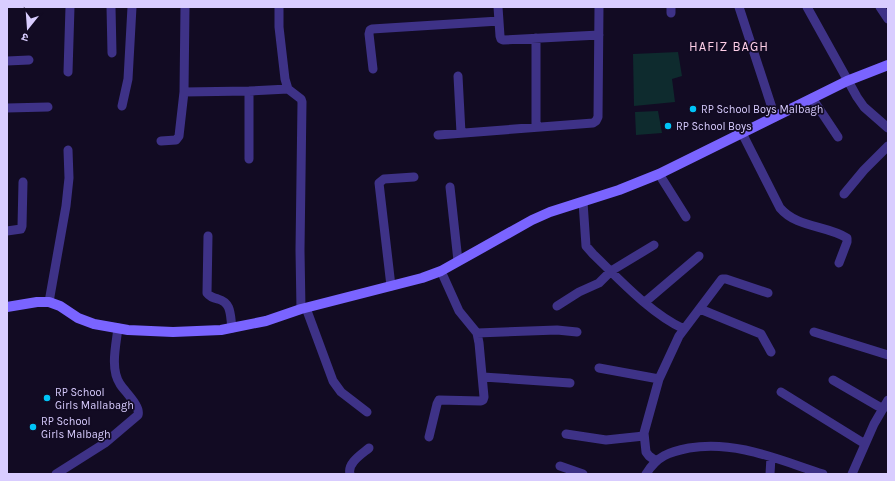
<svg xmlns="http://www.w3.org/2000/svg" width="895" height="481" font-family="Karla,'Noto Sans Devanagari',sans-serif">
	<style>
		.green { fill: #0e2b2e }
		.lines { fill: none; stroke-linecap: round; stroke-linejoin: round }
		.street { stroke: #3e3287; stroke-width: 9 }
		.secondary { stroke: #7a64ff; stroke-width: 10 }
		.poi-dot { fill: #00c4f8; stroke: #120b23; stroke-width: 1.5 }
		.labels { text-anchor: middle; dominant-baseline: central; stroke-width: 3.5; stroke-linejoin: round; paint-order: stroke }
		.poi-label { font-size: 11px; fill: #d9cdff; stroke: #120b23; text-anchor: start }
		.quarter-label { font-size: 13px; letter-spacing: 1px; fill: #ffcfe8; stroke: #120b23 }
	</style>
	<rect width="100%" height="100%" fill="#120b23"/>
	<!-- green -->
	<path class="green" d="M678 52 682 76 672 79 675 102 634 106 633 54Z
		M658 111 662 133 636 135 635 112Z"/>
	<g class="lines">
		<!-- street -->
		<path class="street" d="M111 7 112 53
			M279 7V27L285 79 288 89 301 99 302 102 300 250 301 309
			M498 7 500 36 501 39 503 40 599 35
			M671 7V13
			M739 7 775 117
			M807 7 857 97 864 107 888 128
			M880 7 888 19
			M7 61 29 60
			M373 69 369 34 370 30 372 29 499 21
			M68 72 70 7
			M458 76 461 133
			M249 91V159
			M184 92 249 91 288 89
			M812 98 838 137
			M122 106 128 79 132 7
			M7 108 48 107
			M536 127V38
			M742 133 780 208C797 228 826 225 847 238V242L839 263
			M438 135 593 123 596 121 598 117 599 7
			M161 141 176 140 179 136 184 92 185 7
			M659 174 686 217
			M450 187 458 261
			M844 194 864 170 888 146
			M583 202 586 246 593 254C619 279 651 314 684 329
			M7 231 21 229 22 226 23 182
			M208 236 207 293C210 297 213 298 218 299 232 303 230 315 232 328
			M391 286 379 183 384 179 414 177
			M49 302 66 206 69 178 68 150
			M645 302 699 256
			M557 306 579 292 599 283 611 271 654 245
			M306 308 333 381 341 392 367 412
			M700 309 761 334 771 352
			M814 332 888 355
			M477 333 557 330 577 332
			M599 368 659 379
			M483 377 570 383
			M833 380 883 409
			M781 392 865 444
			M566 434 606 440 644 436
			M429 437 437 404 439 400 481 401 483 400 484 397 479 343 477 333 459 311 441 271
			M656 461 649 456 646 452 644 433 659 379 679 336 722 279H726L768 293
			M560 466 583 474
			M56 474 105 443 138 415C141 406 125 392 120 384 110 369 116 345 118 328
			M350 474C347 463 362 454 369 448
			M646 474C657 456 669 452 689 448 736 440 779 460 823 474
			M770 474 771 457
			M852 474 874 424 888 400"/>
		<!-- secondary -->
		<path class="secondary" d="M7 307 37 302H49L60 306 78 318 94 324 128 330 173 332 221 330 266 321 301 309 422 278 441 271 532 220 550 212 619 190 659 174 847 81 888 65"/>
	</g>
	<!-- markers -->
	<g class="poi-dot">
		<circle cx="693" cy="109" r="4"/>
		<circle cx="668" cy="126" r="4"/>
		<circle cx="47" cy="398" r="4"/>
		<circle cx="33" cy="427" r="4"/>
	</g>
	<g class="labels">
		<!-- poi labels -->
		<g class="poi-label">
			<text x="701" y="109">RP School Boys Malbagh</text>
			<text x="676" y="126">RP School Boys</text>
			<text x="55" y="392">RP School<tspan x="55" dy="13">Girls Mallabagh</tspan></text>
			<text x="41" y="421">RP School<tspan x="41" dy="13">Girls Malbagh</tspan></text>
		</g>
		<!-- quarter labels -->
		<g class="quarter-label">
			<text x="729" y="46">HAFIZ BAGH</text>
		</g>
	</g>
	<!-- border -->
	<rect width="895" height="481" fill="none" stroke="#d9cdff" stroke-width="16"/>
	<!-- north arrow -->
	<g transform="translate(28 28) rotate(197)" stroke="#120b23" stroke-width="3" paint-order="stroke">
	<path d="M0-3L7 15L0 10L-7 15Z" fill="#d9cdff"/>
	<text y="-6" font-size="11" font-weight="bold" text-anchor="middle" fill="#d9cdff">उ</text>
	</g>
</svg>
